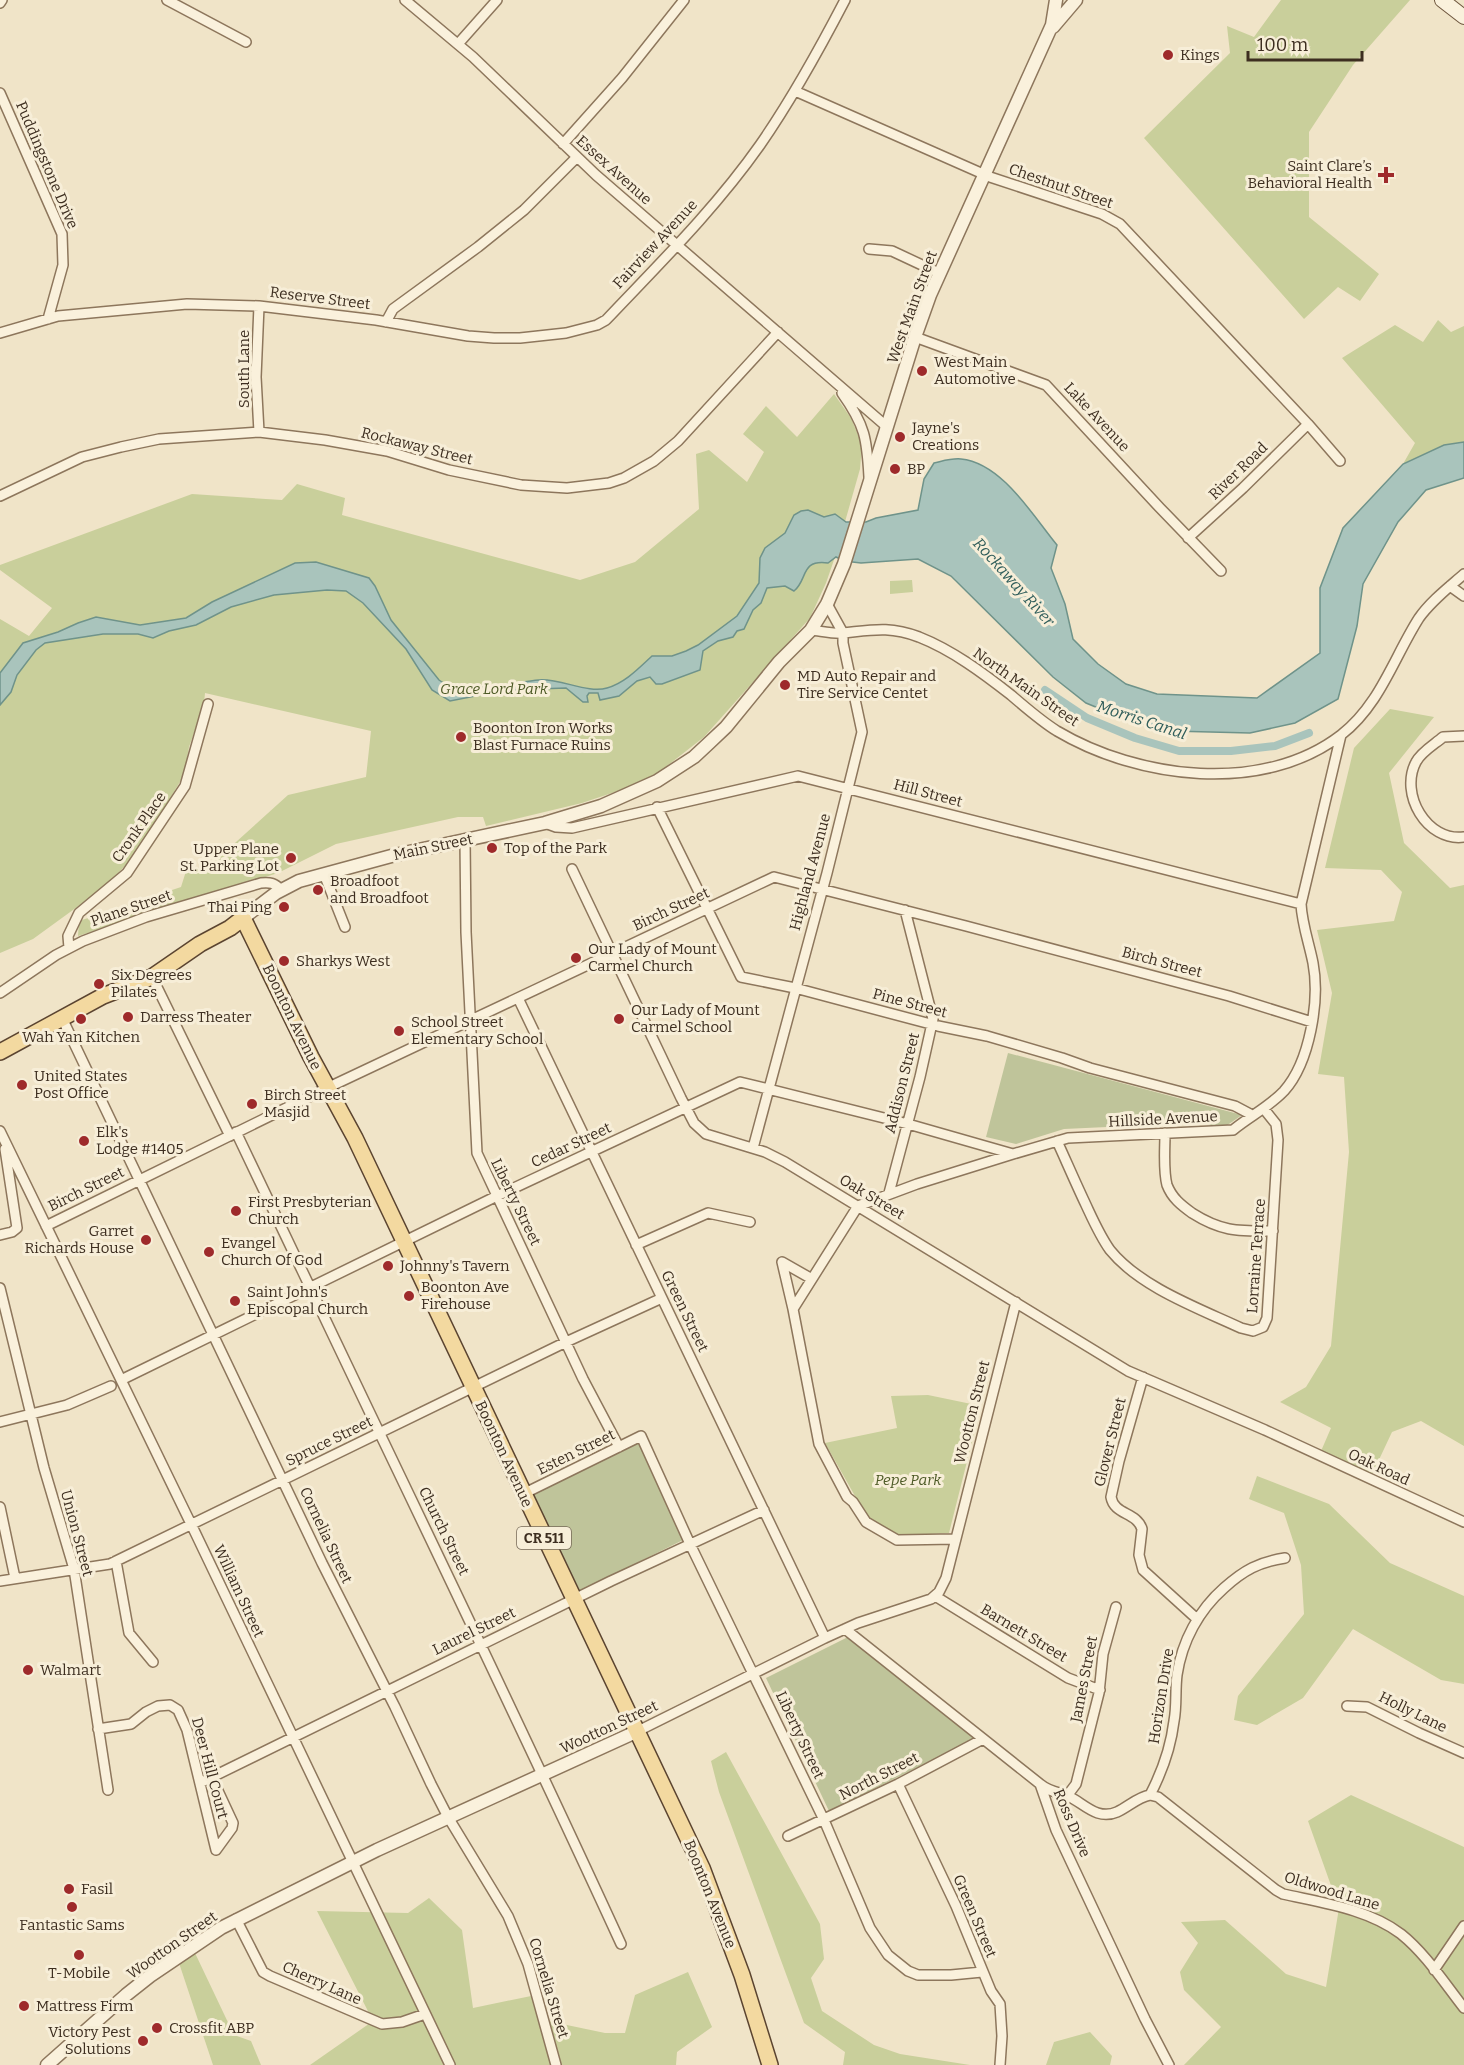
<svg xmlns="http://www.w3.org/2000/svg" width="1464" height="2065" font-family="Bitter,serif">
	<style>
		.green { fill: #c9cf9b }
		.cemetery { fill: #bfc49a }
		.water { fill: #a9c4bc; stroke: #6f938a; stroke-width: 1.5 }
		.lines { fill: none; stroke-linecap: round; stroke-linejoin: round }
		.canal { stroke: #a9c4bc; stroke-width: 8 }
		.minor-casing { stroke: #8d765c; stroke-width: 12 }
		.tertiary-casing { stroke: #8d765c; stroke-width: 15 }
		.secondary-casing { stroke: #6f573f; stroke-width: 16 }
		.primary-casing { stroke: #5b4430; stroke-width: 18 }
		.minor { stroke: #faf1dc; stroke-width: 9 }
		.tertiary { stroke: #faf1dc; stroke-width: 12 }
		.secondary { stroke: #faf1dc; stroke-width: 14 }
		.primary { stroke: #f3d9a0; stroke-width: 15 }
		.poi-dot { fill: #9e2a2b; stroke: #f7eed8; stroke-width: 2 }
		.labels { text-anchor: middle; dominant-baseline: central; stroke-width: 6; stroke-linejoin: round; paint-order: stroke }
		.shield { fill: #f7eed8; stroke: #756857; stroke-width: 1.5 }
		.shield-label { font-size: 14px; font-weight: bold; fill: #3d2e20 }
		.poi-label { font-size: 15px; fill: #3d2e20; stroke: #f7eed8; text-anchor: start }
		.street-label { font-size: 15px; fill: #3d2e20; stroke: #f7eed8 }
		.park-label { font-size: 15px; font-style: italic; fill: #4d5a26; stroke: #f7eed8 }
		.water-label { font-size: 16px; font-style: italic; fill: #2f5d5a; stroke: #f7eed8 }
	</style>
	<rect width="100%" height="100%" fill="#f0e4c8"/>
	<!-- green -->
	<path class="green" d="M1281 0H1410L1353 65 1309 132V217L1379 274 1360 301 1338 287 1304 319 1144 138 1230 53 1227 26 1254 37Z
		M1438 320 1451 332 1464 326V442L1444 445 1403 464 1415 443 1342 358 1395 325 1423 342Z
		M834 394 851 418 862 445 860 469 835 557 826 583 810 618 704 737 658 773 618 791 582 803 486 826 483 817H458L336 844 278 873 78 936 79 921 181 887 187 868 205 870 288 795 366 777 371 731 205 693 204 704 189 747 184 775 138 852 106 886 33 939 0 953V619L29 636 52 608 0 570V565L192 494 282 500 297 484 345 498 342 515 580 580 635 562 699 509 696 454 709 450 747 482 764 452 743 434 766 406 797 437Z
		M912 580 913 592 890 594V581Z
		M1390 709 1434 717 1389 773 1404 843 1450 888 1464 885V1446L1421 1421 1392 1432 1369 1481 1318 1458 1331 1428 1280 1402 1306 1387 1331 1346 1349 1152 1344 1077 1318 1074 1332 993 1317 930 1394 921 1402 892 1381 870 1325 868 1354 748Z
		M928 1395 981 1406 949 1533 895 1536 868 1519 825 1443 897 1428 891 1396Z
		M1257 1476 1329 1504 1390 1563 1464 1596V1684L1441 1680 1353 1629 1303 1698 1257 1725 1234 1720 1238 1696 1304 1614 1301 1565 1284 1513 1249 1499Z
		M726 1752 820 1924 824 1959 811 1978 822 2011 874 2045 900 2054 970 2065H843L845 2052 804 2023 719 1792 711 1761Z
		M1351 1795 1464 1847V2065H1184L1221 2027 1184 1990 1180 1972 1198 1943 1181 1922 1225 1920 1286 1974 1326 1987 1339 1908 1308 1821Z
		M429 1898 462 1930 473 2008 536 1995 543 2020 605 2033H625L635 1995 688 1972 712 2027 677 2052 676 2065H310L373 2021 317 1911 408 1913Z
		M195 1953 234 2035 251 2041 261 2065H213L179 1963Z
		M1090 2032 1112 2056 1110 2065H1046L1054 2042Z"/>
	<!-- cemetery -->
	<path class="cemetery" d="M1008 1053 1242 1115 1226 1126 1193 1123 1064 1129 1016 1144 986 1137Z
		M639 1442 683 1540 580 1591 532 1493Z
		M848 1637 975 1739 829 1811 766 1678Z"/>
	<!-- water -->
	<path class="water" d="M1464 442V478L1426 490 1398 522 1363 584 1357 626 1338 699 1295 723 1250 733 1171 731 1125 719 1086 703 1053 677 951 576 918 559 861 563 844 561 836 557 828 563C800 559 808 580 794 591L785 586 767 588 761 603 753 610 744 629 737 631 733 637 718 641 703 651 700 670 662 684H656L650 677 637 681 619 696 600 700 598 693H589L587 696 588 702H583L566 688 506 690 450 701 432 690 406 649 363 603 346 591 327 590 274 595 231 607 196 625 169 631 153 638 138 634H103L45 643 36 650 17 675 11 692 0 705V673L23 643 58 632 78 623 96 617 140 625 186 618 212 602 295 563 316 562 369 578 375 586 391 620 439 680C459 696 514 682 539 680 560 678 588 694 607 688 625 683 639 668 652 656H672L686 651 698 645 737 616 759 583 760 558 765 548 785 533 794 515 801 511 808 510 824 517 835 514 846 522H866L876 518 918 510 924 479 934 463C943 461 952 458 961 459 1002 463 1033 516 1057 545L1051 568 1065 604 1073 639 1098 664 1126 684 1157 694 1257 698 1320 653V588L1343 528 1403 464 1444 445Z"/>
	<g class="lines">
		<!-- canal -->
		<path class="canal" d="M1045 690 1087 718 1135 738 1179 751H1231L1275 746 1309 733"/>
		<!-- minor casing -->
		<g class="minor-casing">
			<path id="minor" d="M167 0 246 42
				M405 0 473 57 596 175 886 426
				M0 3 2 0
				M458 44 497 0
				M795 91 990 177 1102 214 1120 224 1308 424 1340 461
				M0 93 62 234 63 265 48 319
				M563 144 622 78 684 0
				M869 249 892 251 939 273
				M259 306 256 377 259 432
				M386 322 393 309 478 247 524 210 577 157
				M0 333 58 316 187 304 259 306 376 320 468 336 494 338H520L566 333 597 325 606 320C659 264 715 209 760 145 792 99 819 50 845 0
				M915 337 1046 385 1160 508 1221 571
				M842 393C865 425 867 439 869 477
				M0 496 82 457 121 447 159 439 259 432 325 440 387 451 449 470 521 485 567 488 609 483 624 478 654 461 678 441 778 332
				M1188 538 1243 488 1308 424
				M1450 586 1464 596
				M811 630C821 631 833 634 843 633 873 630 889 626 919 637 952 650 983 673 1011 695 1026 708 1041 721 1057 731 1138 779 1263 795 1341 735 1380 705 1394 657 1419 618 1431 601 1448 588 1464 574
				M1464 736 1443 737C1435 744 1421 752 1416 762 1399 794 1427 842 1464 837
				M657 807 741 977 795 988 938 1026 987 1036 1062 1058 1090 1068 1235 1106 1252 1115
				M545 823 556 827 572 828 798 776 1301 904
				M465 840 466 932 477 1153 583 1379 619 1447
				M572 869 681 1098 694 1123 706 1134 765 1152 785 1162 1128 1371 1265 1430 1464 1522
				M324 874 345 927
				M69 948 68 936 79 913 127 873 185 786 208 704
				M152 977 230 1136
				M0 993 56 955 83 941 146 917 261 883C270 882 275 883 281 890
				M518 998 825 1638
				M62 1018 322 1563 395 1707 431 1784 448 1817 508 1916 528 1964 556 2065
				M0 1131 192 1526 450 2065
				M236 1132C281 1225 324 1318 369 1411 454 1588 539 1765 621 1944
				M1165 1133C1165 1149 1163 1170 1167 1185 1172 1198 1181 1205 1192 1213 1222 1232 1238 1231 1273 1231
				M1057 1141C1067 1163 1076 1184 1086 1205 1093 1220 1100 1236 1110 1250 1140 1287 1198 1308 1241 1328L1253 1331 1263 1327 1267 1318 1278 1140 1276 1124 1264 1109
				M753 1148 827 873 862 732 843 643V633L827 604
				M889 1193 920 1077 933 1019 905 910
				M46 1226 327 1088 774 877 966 926 1229 996 1312 1022
				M0 1235 12 1232 17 1228 5 1149
				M636 1245 708 1213 750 1222
				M0 1288 44 1468 74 1569 108 1790
				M793 1309 782 1262 812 1279
				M1143 1377 1119 1461 1111 1497C1114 1515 1137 1512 1142 1529L1139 1555 1143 1570 1197 1619
				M121 1380 497 1196 740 1082 908 1124 1013 1154 1068 1138 1233 1130C1250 1116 1269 1107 1284 1091 1310 1062 1320 1000 1313 963 1309 943 1302 924 1301 904L1341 735
				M0 1422 67 1405 111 1386
				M523 1494 641 1436 690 1544 824 1820 870 1928 888 1955 908 1971 918 1975H951L982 1972
				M0 1507 15 1578
				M955 1539 897 1540 866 1522 853 1502 847 1497 819 1444 793 1309 858 1206 917 1184 1013 1154
				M116 1561 129 1633 153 1662
				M0 1581 110 1564 566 1342 662 1298
				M935 1596 1068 1678 1100 1690
				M845 1629 1040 1784 1056 1830 1145 2019 1169 2065
				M1347 1706 1367 1707 1419 1733 1464 1753
				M98 1729 131 1724 146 1712 158 1706 170 1705 178 1710 187 1730 216 1850
				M638 1731 825 1638 858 1623 931 1599 939 1592 946 1578 1016 1302
				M212 1778 233 1823 232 1828 216 1850
				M200 1783 611 1581 764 1510
				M898 1784 956 1906 991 1991 1000 2004 1002 2036 1000 2065
				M1040 1784C1048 1791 1056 1792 1066 1795 1083 1802 1096 1821 1117 1812 1128 1807 1138 1797 1150 1795 1162 1772 1171 1746 1174 1721 1177 1706 1175 1690 1177 1675 1182 1641 1199 1610 1224 1588 1244 1570 1259 1562 1285 1558
				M1150 1795 1158 1797 1276 1890 1283 1894C1323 1903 1368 1909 1401 1934 1426 1954 1445 1984 1464 2008
				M1067 1796 1076 1784 1099 1693 1103 1654 1116 1607
				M788 1836 898 1784 983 1739
				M236 1919 263 1972 270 1976 382 2024 402 2022 425 2014
				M1434 1970 1464 1926"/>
		</g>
		<!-- tertiary casing -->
		<g class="tertiary-casing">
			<path id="tertiary" d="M1053 27 1076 0
				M243 918 276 893 299 881 395 855 545 823 601 806 657 781 694 757 709 743 726 727 779 662 811 630 827 604 844 564 915 337 930 295 1052 25 1056 0
				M47 2065 126 1995 150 1976 221 1928 377 1850 638 1731"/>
		</g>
		<!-- secondary casing -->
		<g class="secondary-casing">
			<path id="secondary" d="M1442 0 1464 17"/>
		</g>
		<!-- primary casing -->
		<g class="primary-casing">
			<path id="primary" d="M0 1052 103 996 152 977 200 944 230 928 243 918 311 1057 355 1138 702 1868 742 1975 770 2065"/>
		</g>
		<!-- minor -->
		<use href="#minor" class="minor"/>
		<!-- tertiary -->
		<use href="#tertiary" class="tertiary"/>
		<!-- secondary -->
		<use href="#secondary" class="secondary"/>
		<!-- primary -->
		<use href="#primary" class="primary"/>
	</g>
	<!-- markers -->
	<g class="poi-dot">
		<circle cx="1168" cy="55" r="6"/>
		<path d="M1383 166h6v6h6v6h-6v6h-6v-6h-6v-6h6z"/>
		<circle cx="922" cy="371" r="6"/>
		<circle cx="900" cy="437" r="6"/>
		<circle cx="895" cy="469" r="6"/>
		<circle cx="785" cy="685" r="6"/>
		<circle cx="461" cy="737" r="6"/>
		<circle cx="492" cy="848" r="6"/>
		<circle cx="291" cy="858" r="6"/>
		<circle cx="318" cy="890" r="6"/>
		<circle cx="284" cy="907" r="6"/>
		<circle cx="576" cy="958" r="6"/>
		<circle cx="284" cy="961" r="6"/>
		<circle cx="99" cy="984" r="6"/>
		<circle cx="128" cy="1017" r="6"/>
		<circle cx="81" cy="1019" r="6"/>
		<circle cx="619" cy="1019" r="6"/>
		<circle cx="399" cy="1031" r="6"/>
		<circle cx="22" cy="1085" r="6"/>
		<circle cx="252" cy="1104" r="6"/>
		<circle cx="84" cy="1141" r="6"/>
		<circle cx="236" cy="1211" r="6"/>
		<circle cx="146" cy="1240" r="6"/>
		<circle cx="209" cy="1252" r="6"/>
		<circle cx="388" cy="1266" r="6"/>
		<circle cx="409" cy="1296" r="6"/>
		<circle cx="235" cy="1301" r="6"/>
		<circle cx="28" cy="1670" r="6"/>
		<circle cx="69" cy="1889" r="6"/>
		<circle cx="72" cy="1907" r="6"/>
		<circle cx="79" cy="1955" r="6"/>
		<circle cx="24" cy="2006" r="6"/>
		<circle cx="157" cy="2028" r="6"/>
		<circle cx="143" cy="2041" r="6"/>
	</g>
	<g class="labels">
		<!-- shield labels -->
		<rect class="shield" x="517" y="1527" width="54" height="22" rx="4.5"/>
		<g class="shield-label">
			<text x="544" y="1538">CR 511</text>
		</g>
		<!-- poi labels -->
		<g class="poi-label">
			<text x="1180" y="55">Kings</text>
			<text x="1372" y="166" text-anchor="end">Saint Clare’s<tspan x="1372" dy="17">Behavioral Health</tspan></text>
			<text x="934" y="362">West Main<tspan x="934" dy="17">Automotive</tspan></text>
			<text x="912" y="428">Jayne's<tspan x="912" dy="17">Creations</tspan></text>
			<text x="907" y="469">BP</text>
			<text x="797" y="676">MD Auto Repair and<tspan x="797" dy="17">Tire Service Centet</tspan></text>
			<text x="473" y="728">Boonton Iron Works<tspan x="473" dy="17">Blast Furnace Ruins</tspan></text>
			<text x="504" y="848">Top of the Park</text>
			<text x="279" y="849" text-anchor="end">Upper Plane<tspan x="279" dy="17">St. Parking Lot</tspan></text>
			<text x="330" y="881">Broadfoot<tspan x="330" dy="17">and Broadfoot</tspan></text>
			<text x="272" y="907" text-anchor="end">Thai Ping</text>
			<text x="588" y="949">Our Lady of Mount<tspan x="588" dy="17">Carmel Church</tspan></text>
			<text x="296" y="961">Sharkys West</text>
			<text x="111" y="975">Six Degrees<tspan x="111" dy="17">Pilates</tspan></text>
			<text x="631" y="1010">Our Lady of Mount<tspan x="631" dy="17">Carmel School</tspan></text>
			<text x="140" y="1017">Darress Theater</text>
			<text x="411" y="1022">School Street<tspan x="411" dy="17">Elementary School</tspan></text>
			<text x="81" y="1037" text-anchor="middle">Wah Yan Kitchen</text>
			<text x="34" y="1076">United States<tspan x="34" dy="17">Post Office</tspan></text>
			<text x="264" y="1095">Birch Street<tspan x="264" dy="17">Masjid</tspan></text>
			<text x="96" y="1132">Elk's<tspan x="96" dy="17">Lodge #1405</tspan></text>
			<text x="248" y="1202">First Presbyterian<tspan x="248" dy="17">Church</tspan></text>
			<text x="134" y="1231" text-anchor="end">Garret<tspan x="134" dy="17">Richards House</tspan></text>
			<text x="221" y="1243">Evangel<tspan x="221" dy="17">Church Of God</tspan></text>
			<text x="400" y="1266">Johnny's Tavern</text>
			<text x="421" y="1287">Boonton Ave<tspan x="421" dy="17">Firehouse</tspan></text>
			<text x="247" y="1292">Saint John's<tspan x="247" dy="17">Episcopal Church</tspan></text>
			<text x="40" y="1670">Walmart</text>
			<text x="81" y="1889">Fasil</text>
			<text x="72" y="1925" text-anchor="middle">Fantastic Sams</text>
			<text x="79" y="1973" text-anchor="middle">T-Mobile</text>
			<text x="36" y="2006">Mattress Firm</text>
			<text x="169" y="2028">Crossfit ABP</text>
			<text x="131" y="2032" text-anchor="end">Victory Pest<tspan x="131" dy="17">Solutions</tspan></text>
		</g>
		<!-- street labels -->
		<g class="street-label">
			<text transform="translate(47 165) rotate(67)">Puddingstone Drive</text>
			<text transform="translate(614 170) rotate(42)">Essex Avenue</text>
			<text transform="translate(1061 186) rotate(19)">Chestnut Street</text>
			<text transform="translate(655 244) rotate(-47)">Fairview Avenue</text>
			<text transform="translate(320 298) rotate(7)">Reserve Street</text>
			<text transform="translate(912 307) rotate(-70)">West Main Street</text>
			<text transform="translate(244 369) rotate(-90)">South Lane</text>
			<text transform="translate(1097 417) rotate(47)">Lake Avenue</text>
			<text transform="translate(417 446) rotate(14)">Rockaway Street</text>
			<text transform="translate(1238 471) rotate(-44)">River Road</text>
			<text transform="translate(1026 687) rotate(35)">North Main Street</text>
			<text transform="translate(928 793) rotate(15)">Hill Street</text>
			<text transform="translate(139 827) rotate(-55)">Cronk Place</text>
			<text transform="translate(433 847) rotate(-12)">Main Street</text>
			<text transform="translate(810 872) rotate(-75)">Highland Avenue</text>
			<text transform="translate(131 908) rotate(-19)">Plane Street</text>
			<text transform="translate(671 909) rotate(-25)">Birch Street</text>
			<text transform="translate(1162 962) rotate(15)">Birch Street</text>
			<text transform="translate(910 1003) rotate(15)">Pine Street</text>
			<text transform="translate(292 1017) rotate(64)">Boonton Avenue</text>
			<text transform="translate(902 1083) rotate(-76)">Addison Street</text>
			<text transform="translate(1163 1119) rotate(-3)">Hillside Avenue</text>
			<text transform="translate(571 1145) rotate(-25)">Cedar Street</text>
			<text transform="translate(86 1189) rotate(-26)">Birch Street</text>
			<text transform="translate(872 1197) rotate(31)">Oak Street</text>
			<text transform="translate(516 1202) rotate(64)">Liberty Street</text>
			<text transform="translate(1256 1256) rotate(-86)">Lorraine Terrace</text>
			<text transform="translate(685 1311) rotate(64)">Green Street</text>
			<text transform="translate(972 1412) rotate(-76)">Wootton Street</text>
			<text transform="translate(329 1441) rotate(-26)">Spruce Street</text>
			<text transform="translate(1110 1442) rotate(-76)">Glover Street</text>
			<text transform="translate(576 1452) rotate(-26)">Esten Street</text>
			<text transform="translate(504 1454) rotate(65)">Boonton Avenue</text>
			<text transform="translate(1379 1467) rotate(25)">Oak Road</text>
			<text transform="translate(444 1531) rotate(64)">Church Street</text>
			<text transform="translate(77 1533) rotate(75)">Union Street</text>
			<text transform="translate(326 1535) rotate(65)">Cornelia Street</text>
			<text transform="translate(239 1591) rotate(65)">William Street</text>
			<text transform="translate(474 1631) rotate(-26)">Laurel Street</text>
			<text transform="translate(1024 1633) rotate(31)">Barnett Street</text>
			<text transform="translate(1084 1679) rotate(-79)">James Street</text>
			<text transform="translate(1161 1696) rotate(-81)">Horizon Drive</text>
			<text transform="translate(1413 1712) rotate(26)">Holly Lane</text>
			<text transform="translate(609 1727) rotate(-25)">Wootton Street</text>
			<text transform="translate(800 1735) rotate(65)">Liberty Street</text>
			<text transform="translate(210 1768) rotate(75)">Deer Hill Court</text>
			<text transform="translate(879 1776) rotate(-27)">North Street</text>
			<text transform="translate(1072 1823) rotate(67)">Ross Drive</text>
			<text transform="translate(1332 1891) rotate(17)">Oldwood Lane</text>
			<text transform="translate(710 1894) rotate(68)">Boonton Avenue</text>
			<text transform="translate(975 1916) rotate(67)">Green Street</text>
			<text transform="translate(172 1945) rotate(-35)">Wootton Street</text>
			<text transform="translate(322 1983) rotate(24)">Cherry Lane</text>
			<text transform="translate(549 1988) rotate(73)">Cornelia Street</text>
		</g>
		<!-- park labels -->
		<g class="park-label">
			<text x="494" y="689">Grace Lord Park</text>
			<text x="908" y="1480">Pepe Park</text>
		</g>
		<!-- water labels -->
		<g class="water-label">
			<text transform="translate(1014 582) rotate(48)">Rockaway River</text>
			<text transform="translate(1142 720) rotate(18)">Morris Canal</text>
		</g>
	</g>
	<!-- scale -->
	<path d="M1248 51v9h114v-9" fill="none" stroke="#3d2e20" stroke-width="3"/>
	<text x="1257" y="51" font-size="18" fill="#3d2e20" stroke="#f7eed8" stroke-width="4.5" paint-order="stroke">100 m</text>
</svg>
